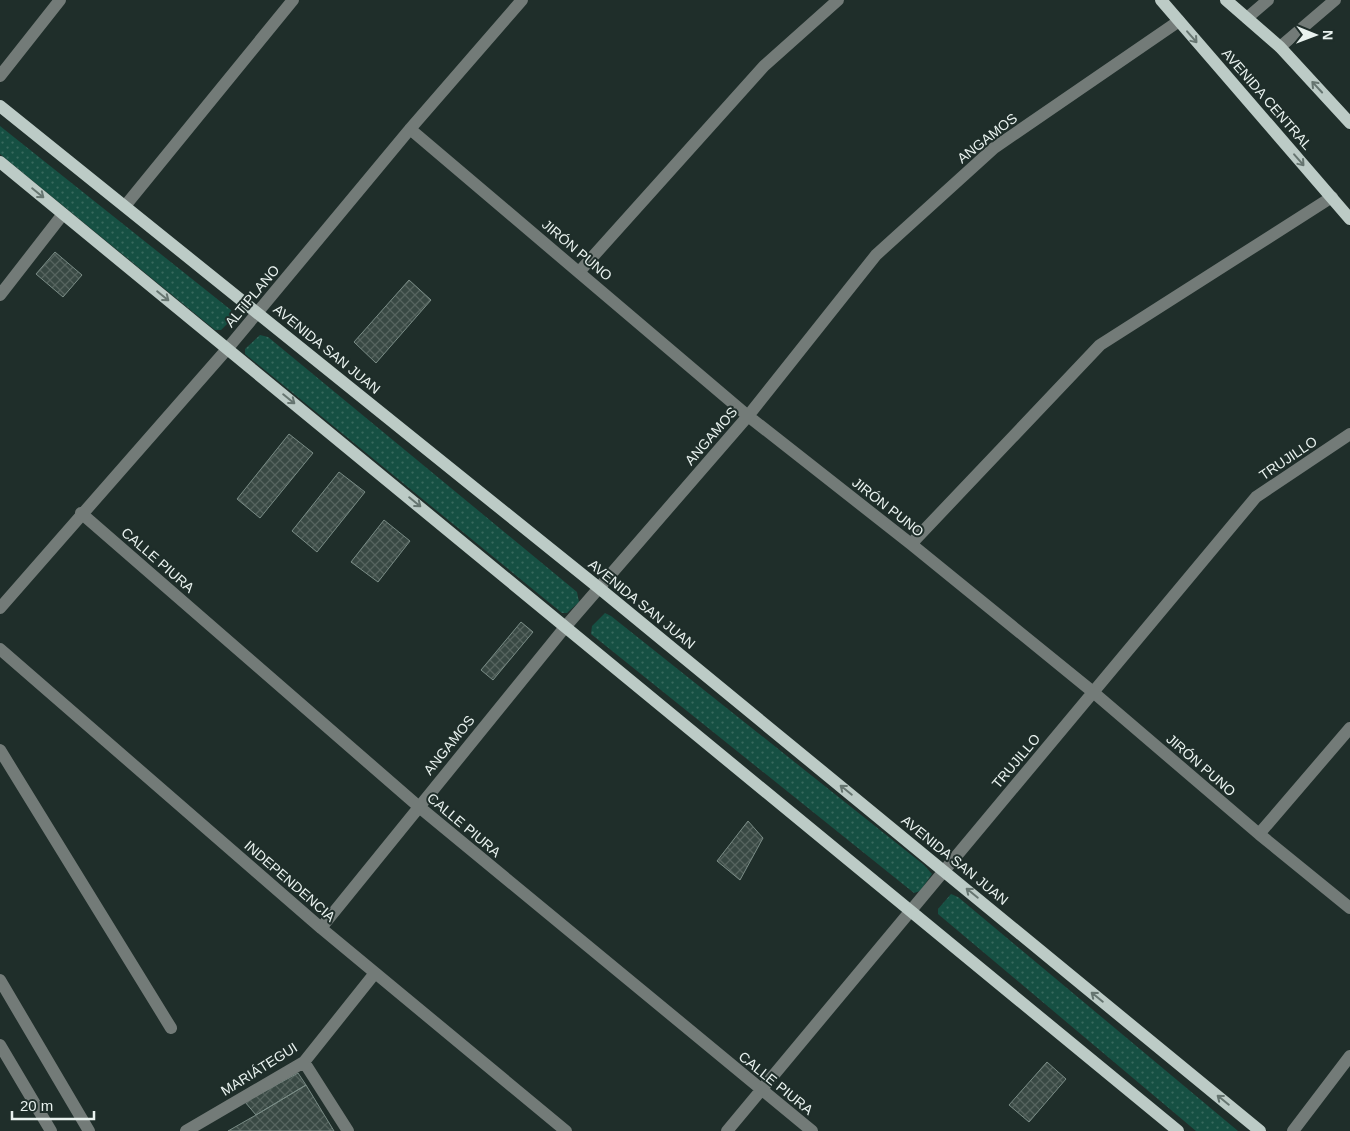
<svg xmlns="http://www.w3.org/2000/svg" width="1350" height="1131" font-family="Arial,sans-serif">
	<style>
		.grass { fill: url(#grass-dots) }
		.building { fill: url(#building-cross-hatch); stroke: #7a8c86 }
		.lines { fill: none; stroke-linecap: round; stroke-linejoin: round }
		.minor { stroke: #737b78; stroke-width: 12 }
		.major { stroke: #bccbc6; stroke-width: 12 }
		.oneway { stroke: #667570 }
		.labels { text-anchor: middle; dominant-baseline: central; stroke-width: 4; stroke-linejoin: round; paint-order: stroke }
		.street-label { font-size: 14px; fill: #e9f2ef; stroke: #1f2e2a }
	</style>
	<defs>
		<pattern id="grass-dots" width="8" height="8" patternUnits="userSpaceOnUse" patternTransform="scale(1.25)"><rect width="8" height="8" fill="#165043"/><path d="M2 2h.1M6 6h.1" fill="none" stroke="#386a5e" stroke-width="1.8" stroke-linecap="round"/></pattern>
		<pattern id="building-cross-hatch" width="8" height="8" patternUnits="userSpaceOnUse" patternTransform="scale(1.25)"><rect width="8" height="8" fill="#394944"/><path d="M0 0l8 8M0 8l8-8" fill="none" stroke="#56645f"/></pattern>
	</defs>
	<rect width="100%" height="100%" fill="#1f2e2a"/>
	<!-- grass -->
	<path class="grass" d="M0 126 231 310 233 318 221 330H215L0 154Z
		M260 335 268 337 577 592 579 602 567 613H562L245 354V349Z
		M605 613 611 616 924 865 932 874 920 891 914 893 591 634 592 626Z
		M951 894 958 897 1238 1131H1196L938 914V909Z"/>
	<!-- building -->
	<path class="building" d="M55 252 82 275 63 297 36 274Z
		M409 280 431 300 376 363 354 342Z
		M289 434 313 453 260 518 237 499Z
		M339 472 365 492 317 552 292 531Z
		M384 520 410 541 378 582 351 562Z
		M521 622 533 632 493 680 481 670Z
		M748 821 763 838 740 880 717 861Z
		M1047 1062 1066 1079 1029 1122 1009 1105Z
		M298 1073 306 1085 256 1115 245 1102Z
		M306 1085 334 1131H228L256 1115Z"/>
	<g class="lines">
		<!-- minor -->
		<path class="minor" d="M1247 18 1268 0
			M1280 47 1335 0
			M0 76 60 0
			M410 129 748 416 911 544 1093 692 1259 834 1350 908
			M125 206 293 0
			M579 272 764 66 838 0
			M0 295 63 214
			M81 513 418 806 812 1131
			M911 544 1100 345 1332 197
			M0 608 228 348 410 129 522 0
			M0 649 321 928 566 1131
			M0 750 171 1028
			M1259 834 1350 728
			M321 928 566 626 748 416 876 255 994 148 1179 21
			M0 980 89 1131
			M0 1045 51 1131
			M304 1062 348 1131
			M186 1131 304 1062 375 973
			M727 1131 1256 497 1350 434
			M1293 1131 1350 1056"/>
		<!-- major -->
		<path class="major" d="M1161 0 1350 219
			M1226 0 1280 47 1350 123
			M0 106 599 588 1260 1131
			M0 162 1178 1131"/>
	</g>
	<!-- one-way arrows -->
	<defs><path id="oneway-shaft" d="M-6 0H5M1.5-3L5.5 0L1.5 3" fill="none" stroke-width="1.6" stroke-linecap="round" stroke-linejoin="round" transform="scale(1.25)"/></defs>
	<g class="oneway">
		<use href="#oneway-shaft" transform="translate(1192 37) rotate(49)"/>
		<use href="#oneway-shaft" transform="translate(1317 87) rotate(-133)"/>
		<use href="#oneway-shaft" transform="translate(1299 160) rotate(49)"/>
		<use href="#oneway-shaft" transform="translate(38 193) rotate(39)"/>
		<use href="#oneway-shaft" transform="translate(163 296) rotate(39)"/>
		<use href="#oneway-shaft" transform="translate(289 399) rotate(39)"/>
		<use href="#oneway-shaft" transform="translate(415 502) rotate(39)"/>
		<use href="#oneway-shaft" transform="translate(846 790) rotate(-141)"/>
		<use href="#oneway-shaft" transform="translate(972 893) rotate(-141)"/>
		<use href="#oneway-shaft" transform="translate(1097 997) rotate(-141)"/>
		<use href="#oneway-shaft" transform="translate(1223 1100) rotate(-141)"/>
	</g>
	<g class="labels">
		<!-- street labels -->
		<g class="street-label">
			<text transform="translate(1267 99) rotate(49)">AVENIDA CENTRAL</text>
			<text transform="translate(987 138) rotate(-38)">ANGAMOS</text>
			<text transform="translate(577 250) rotate(40)">JIRÓN PUNO</text>
			<text transform="translate(252 296) rotate(-50)">ALTIPLANO</text>
			<text transform="translate(327 349) rotate(39)">AVENIDA SAN JUAN</text>
			<text transform="translate(711 436) rotate(-49)">ANGAMOS</text>
			<text transform="translate(1288 458) rotate(-34)">TRUJILLO</text>
			<text transform="translate(888 507) rotate(38)">JIRÓN PUNO</text>
			<text transform="translate(158 560) rotate(41)">CALLE PIURA</text>
			<text transform="translate(642 604) rotate(39)">AVENIDA SAN JUAN</text>
			<text transform="translate(449 745) rotate(-51)">ANGAMOS</text>
			<text transform="translate(1016 761) rotate(-50)">TRUJILLO</text>
			<text transform="translate(1201 765) rotate(41)">JIRÓN PUNO</text>
			<text transform="translate(464 825) rotate(40)">CALLE PIURA</text>
			<text transform="translate(955 860) rotate(39)">AVENIDA SAN JUAN</text>
			<text transform="translate(290 881) rotate(41)">INDEPENDENCIA</text>
			<text transform="translate(259 1069) rotate(-32)">MARIÁTEGUI</text>
			<text transform="translate(776 1083) rotate(39)">CALLE PIURA</text>
		</g>
	</g>
	<!-- north arrow -->
	<g transform="translate(1315 35) rotate(91)" stroke="#1f2e2a" stroke-width="4" paint-order="stroke">
	<path d="M0-4L9 19L0 12L-9 19Z" fill="#e9f2ef"/>
	<text y="-8" font-size="14" font-weight="bold" text-anchor="middle" fill="#e9f2ef">N</text>
	</g>
	<!-- scale -->
	<path d="M12 1111v8h82v-8" fill="none" stroke="#e9f2ef" stroke-width="2.5"/>
	<text x="20" y="1111" font-size="15" fill="#e9f2ef" stroke="#1f2e2a" stroke-width="4" paint-order="stroke">20 m</text>
</svg>
